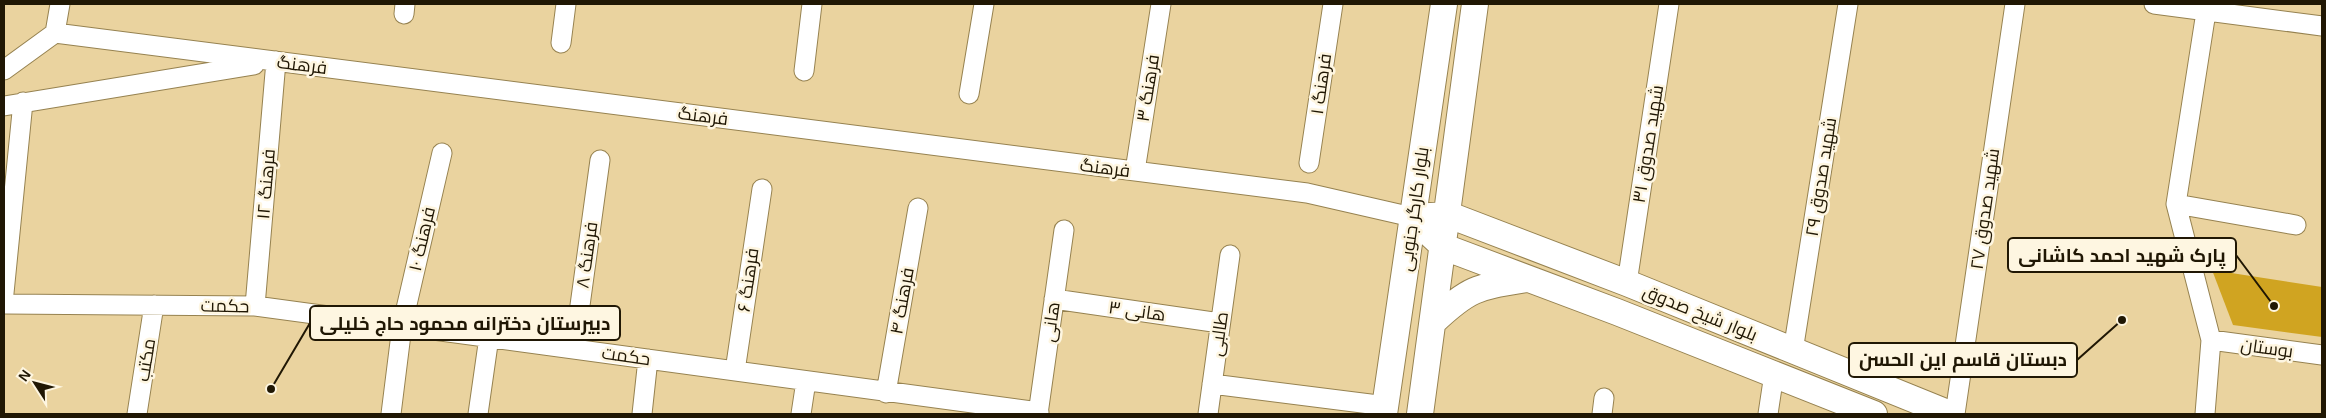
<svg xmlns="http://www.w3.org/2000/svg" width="2326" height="418" font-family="Arial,Cairo,sans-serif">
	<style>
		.green { fill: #d0a421 }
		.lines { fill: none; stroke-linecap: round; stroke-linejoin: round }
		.street-casing { stroke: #968250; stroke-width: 21 }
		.secondary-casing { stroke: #968250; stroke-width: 28 }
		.street { stroke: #fff; stroke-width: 19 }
		.secondary { stroke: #fff; stroke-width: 26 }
		.labels { text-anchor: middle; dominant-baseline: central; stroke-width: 5; stroke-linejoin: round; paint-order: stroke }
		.street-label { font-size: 18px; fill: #201704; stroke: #fef6e1 }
		.leader { fill: none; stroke: #201704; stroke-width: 2 }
		.callout-dot { fill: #201704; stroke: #fef6e1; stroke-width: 2 }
		.callout { fill: #fef6e1; stroke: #201704; stroke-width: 2 }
		.callout-label { font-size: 19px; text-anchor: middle; font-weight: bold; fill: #201704 }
	</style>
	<rect width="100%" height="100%" fill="#ead39f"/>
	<!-- green -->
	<path class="green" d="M2212 270 2322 287V337L2233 325Z"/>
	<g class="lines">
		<!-- street casing -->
		<g class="street-casing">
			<path id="street" d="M2154 4 2322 26
				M404 14 405 4
				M55 33 60 4
				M561 43 566 4
				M4 70 55 33 1307 193 1412 217
				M804 71 812 4
				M969 94 984 4
				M4 106 254 65
				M1309 163 1333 4
				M1135 171 1161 4
				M2176 204 2296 225
				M1627 283 1669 4
				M4 293 23 102
				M1054 299 1220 323
				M4 304 255 306 1039 412
				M255 306 276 61
				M2211 340 2322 355
				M574 349 600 160
				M1793 351 1848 4
				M735 371 762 189
				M1212 384 1386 406
				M886 393 918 208
				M137 414 154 305
				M391 414 402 326 442 153
				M478 414 489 337
				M642 414 648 359
				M801 414 806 381
				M1038 414 1064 230
				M1208 414 1230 255
				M1602 414 1604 398
				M1768 414 1774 374
				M1955 414 2015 4
				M2205 414 2211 340 2176 204 2206 12"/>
		</g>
		<!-- secondary casing -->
		<g class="secondary-casing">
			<path id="secondary" d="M1412 217 1449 215 1627 283 1950 414
				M1412 217 1444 247 1617 312 1874 414
				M1433 322C1470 287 1478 287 1527 279
				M1384 414 1444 4
				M1420 414 1475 4"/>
		</g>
		<!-- street -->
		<use href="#street" class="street"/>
		<!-- secondary -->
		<use href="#secondary" class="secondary"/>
	</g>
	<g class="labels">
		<!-- street labels -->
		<g class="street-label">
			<text transform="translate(302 65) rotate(7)">فرهنگ</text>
			<text transform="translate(1321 84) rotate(-82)">فرهنگ ۱</text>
			<text transform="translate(1148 88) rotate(-81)">فرهنگ ۳</text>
			<text transform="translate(703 116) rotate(7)">فرهنگ</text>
			<text transform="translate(1648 144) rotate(-81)">شهید صدوق ۳۱</text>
			<text transform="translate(1105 168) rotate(7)">فرهنگ</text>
			<text transform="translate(1821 177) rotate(-81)">شهید صدوق ۲۹</text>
			<text transform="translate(266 184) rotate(-85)">فرهنگ ۱۲</text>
			<text transform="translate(1414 209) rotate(-82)">بلوار کارگر جنوبی</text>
			<text transform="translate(1985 209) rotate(-82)">شهید صدوق ۲۷</text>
			<text transform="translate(422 239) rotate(-77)">فرهنگ ۱۰</text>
			<text transform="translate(587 255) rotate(-82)">فرهنگ ۸</text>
			<text transform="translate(748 280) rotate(-82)">فرهنگ ۶</text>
			<text transform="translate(902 301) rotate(-80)">فرهنگ ۴</text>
			<text transform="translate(225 306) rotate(1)">حکمت</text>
			<text transform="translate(1137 311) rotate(8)">هانی ۳</text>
			<text transform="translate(1700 313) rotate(22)">بلوار شیخ صدوق</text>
			<text transform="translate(1051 322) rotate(-82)">هانی</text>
			<text transform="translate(1219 334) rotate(-82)">طالبی</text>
			<text transform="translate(2267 348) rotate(8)">بوستان</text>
			<text transform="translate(626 356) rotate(8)">حکمت</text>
			<text transform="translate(146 360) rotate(-81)">مکتب</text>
		</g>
	</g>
	<!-- callouts -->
	<path class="leader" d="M2274 306L2236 255M271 389L310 323M2122 320L2077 360"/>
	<g class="callout-dot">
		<circle cx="2274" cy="306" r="5"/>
		<circle cx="271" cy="389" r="5"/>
		<circle cx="2122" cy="320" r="5"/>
	</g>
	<g class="callout">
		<rect x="2008" y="238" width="228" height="34" rx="5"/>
		<rect x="310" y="306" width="310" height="34" rx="5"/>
		<rect x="1849" y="343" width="228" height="34" rx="5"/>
	</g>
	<g class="callout-label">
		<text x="2122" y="262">پارک شهید احمد کاشانی</text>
		<text x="465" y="330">دبيرستان دخترانه محمود حاج خلیلی</text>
		<text x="1963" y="366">دبستان قاسم این الحسن</text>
	</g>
	<!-- border -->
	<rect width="2326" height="418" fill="none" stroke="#201704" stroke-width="10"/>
	<!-- north arrow -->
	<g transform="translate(35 383) rotate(306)" stroke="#fef6e1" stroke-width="4" paint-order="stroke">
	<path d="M0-4L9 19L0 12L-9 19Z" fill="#201704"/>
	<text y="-8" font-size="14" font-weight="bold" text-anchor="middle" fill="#201704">N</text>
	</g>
</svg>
